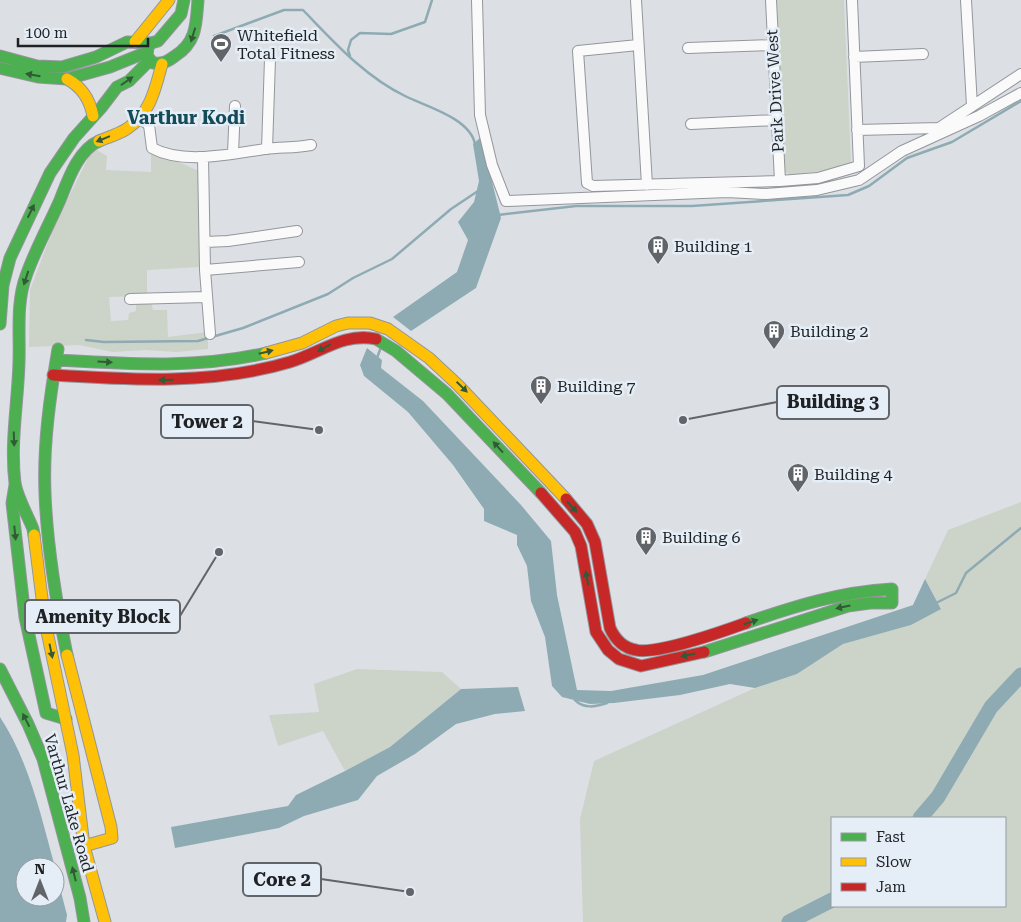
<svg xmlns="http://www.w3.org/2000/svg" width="1021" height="922" font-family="'Roboto Serif',serif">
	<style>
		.green { fill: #ccd3c9; fill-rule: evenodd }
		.water { fill: #8eabb3 }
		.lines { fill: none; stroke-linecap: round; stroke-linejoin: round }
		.stream { stroke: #8eabb3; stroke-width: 2.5 }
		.river { stroke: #8eabb3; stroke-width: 15 }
		.street-casing { stroke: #93969a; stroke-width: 12 }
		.fast-casing { stroke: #93969a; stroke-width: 13 }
		.slow-casing { stroke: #93969a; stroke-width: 13 }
		.jam-casing { stroke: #93969a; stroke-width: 13 }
		.street { stroke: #fafafb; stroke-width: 10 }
		.fast { stroke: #4caf50; stroke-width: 11 }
		.slow { stroke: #ffc107; stroke-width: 11 }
		.jam { stroke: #c62828; stroke-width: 11 }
		.oneway { fill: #315a36 }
		.labels { text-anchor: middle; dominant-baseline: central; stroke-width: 5; stroke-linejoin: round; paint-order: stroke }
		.poi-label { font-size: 16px; fill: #1f2225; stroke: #e5edf6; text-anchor: start }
		.street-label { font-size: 16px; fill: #1f2225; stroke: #e5edf6 }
		.neighbourhood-label { font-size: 18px; font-weight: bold; fill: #134b58; stroke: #e5edf6 }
		.leader { fill: none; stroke: #616468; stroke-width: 2 }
		.callout-dot { fill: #616468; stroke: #e5edf6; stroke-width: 2 }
		.callout { fill: #e5edf6; stroke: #616468; stroke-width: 2 }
		.callout-label { font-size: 18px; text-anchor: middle; font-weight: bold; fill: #1f2225 }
	</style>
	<rect width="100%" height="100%" fill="#dce0e5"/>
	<!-- green -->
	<path class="green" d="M777 0H844L851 164 847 168 790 175 784 171Z
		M93 148 107 156 106 170 151 172V154L165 156 201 172 199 267 147 270V296L109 297 111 321 128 320 129 313 136 311V303L151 302 153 310H167L168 337 208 332V349L177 352 145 350 113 352 79 345 29 347 30 290 53 229Z
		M1021 502V922H583L580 819 594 761 755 688 797 674 843 644 911 625 941 608 925 579 948 530ZM832 818H1005V906H832Z
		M357 669 442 672 461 689 390 747 345 771 323 731 278 746 269 715 319 712 314 684Z"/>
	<!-- water -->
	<path class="water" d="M481 137 501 218 476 288 411 331 393 317 457 272 468 240 458 222 474 202 479 181 473 144Z
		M367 348 382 360 381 368 423 401 521 505 551 541 557 595 577 690 611 691 703 675 913 605 925 579 941 609 911 625 843 644 797 674 755 688 730 684 680 695 614 703 590 704 562 697 552 686 545 637 531 601 527 566 517 545V535L484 521V509L453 465 408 412 364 376 360 365Z
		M518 687 525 711 495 714 456 724 415 754 377 776 358 800 304 816 279 828 175 848 171 827 288 806 296 795 345 771 390 747 461 689Z
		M0 717C29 761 41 816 55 867H25V897H55V869L67 915 66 922H0Z"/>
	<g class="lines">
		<!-- stream -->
		<path class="stream" d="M214 36 284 10H303C334 42 364 76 405 96 425 106 470 118 475 144
			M350 56 348 50 351 40 360 33 391 34 425 22 432 0
			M498 215 576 206H692L848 195 869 186 907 158 952 142 1021 101
			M86 340 104 342 198 341 243 328 328 294 353 278 392 259 451 209 478 191
			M377 358 381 347
			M936 603 956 593 966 573 1021 528
			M575 700C584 709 595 707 607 703"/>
		<!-- river -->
		<path class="river" d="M920 818 938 797 991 707 1021 675
			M789 922 832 900"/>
		<!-- street casing -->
		<g class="street-casing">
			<path id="street" d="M477 0 480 115 492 165 506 201 727 192 766 194 817 190 859 180 902 151 979 116 1021 93
				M636 0 647 185
				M771 0 780 181
				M966 0 972 106
				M638 45 578 51 587 183 593 186 780 181 818 178 859 166 852 0
				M688 48 773 45
				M854 57 923 54
				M139 118 149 125 152 148C183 165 231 154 265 149 281 147 296 148 311 145
				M691 124 777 120
				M857 130 939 128 1021 74
				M267 149 270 59
				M233 153 235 106
				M203 157 205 270 210 334
				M205 242 228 241 297 231
				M205 270 299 262
				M130 299 206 297"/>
		</g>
		<!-- fast casing -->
		<g class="fast-casing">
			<path id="fast" d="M184 0 181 14 158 41 151 43 148 47 147 56 153 63C162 64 167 62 175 56 197 42 196 24 198 0
				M0 56 37 66 62 67 96 57 127 42 151 43
				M0 68 38 77 67 79 110 67 147 52
				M0 324 3 285 10 258 50 173 74 138 101 108 117 87 129 81 150 60
				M376 339 396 351 447 394 541 493
				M58 349C50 396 43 445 45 493 47 547 56 601 67 655
				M56 360C127 364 197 369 266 353
				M15 485 12 503 25 617 46 713 66 719
				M34 535 33 529C28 516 17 497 15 483 10 443 18 402 19 362 20 333 16 303 26 276 35 250 49 225 60 200 68 180 78 150 99 141
				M704 652 848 606 870 603H892V589C840 592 795 606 746 623
				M0 669 28 724 43 759 80 898 84 922"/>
		</g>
		<!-- slow casing -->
		<g class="slow-casing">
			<path id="slow" d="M135 42 169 0
				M67 79C82 87 90 100 93 116
				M99 141C108 137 120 134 128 128 151 112 155 89 162 64
				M266 353 302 343 336 326 348 323H370L388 329 429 358 458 385 566 499
				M34 535 45 622 73 755 84 846 105 922
				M67 655 111 827 112 838 84 846"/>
		</g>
		<!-- jam casing -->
		<g class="jam-casing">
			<path id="jam" d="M53 375C132 380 213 385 290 362 320 353 344 332 376 339
				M541 493 575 532 581 546 596 632 608 650 619 659 641 666 704 652
				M566 499 587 524 595 542 610 628C615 639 623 648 636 650 656 655 724 631 746 623"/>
		</g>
		<!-- street -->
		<use href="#street" class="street"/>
		<!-- fast -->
		<use href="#fast" class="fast"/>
		<!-- slow -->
		<use href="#slow" class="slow"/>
		<!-- jam -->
		<use href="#jam" class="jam"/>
	</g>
	<!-- one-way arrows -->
	<defs><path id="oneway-solid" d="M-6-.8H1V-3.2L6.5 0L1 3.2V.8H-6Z" transform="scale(1.25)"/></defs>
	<g class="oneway">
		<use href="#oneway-solid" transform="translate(193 35) rotate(107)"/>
		<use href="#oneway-solid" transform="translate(33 75) rotate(-170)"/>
		<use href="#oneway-solid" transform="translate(127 81) rotate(-35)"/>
		<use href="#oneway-solid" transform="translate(103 139) rotate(158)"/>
		<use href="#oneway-solid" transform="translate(31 211) rotate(-64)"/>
		<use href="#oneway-solid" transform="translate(26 278) rotate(108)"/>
		<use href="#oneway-solid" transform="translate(324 348) rotate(152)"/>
		<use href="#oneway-solid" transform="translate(266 352) rotate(-14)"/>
		<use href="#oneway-solid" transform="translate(105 362) rotate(3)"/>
		<use href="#oneway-solid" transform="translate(166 380) rotate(179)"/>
		<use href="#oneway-solid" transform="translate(462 387) rotate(44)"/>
		<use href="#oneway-solid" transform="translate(14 439) rotate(88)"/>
		<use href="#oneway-solid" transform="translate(498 447) rotate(-132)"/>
		<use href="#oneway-solid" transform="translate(572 507) rotate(48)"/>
		<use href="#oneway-solid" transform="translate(15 533) rotate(84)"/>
		<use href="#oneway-solid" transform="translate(587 578) rotate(-100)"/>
		<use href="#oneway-solid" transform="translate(843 607) rotate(168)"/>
		<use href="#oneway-solid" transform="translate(751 622) rotate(-18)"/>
		<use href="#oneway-solid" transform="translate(51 651) rotate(78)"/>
		<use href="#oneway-solid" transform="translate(688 655) rotate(168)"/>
		<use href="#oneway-solid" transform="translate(26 720) rotate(-117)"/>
		<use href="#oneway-solid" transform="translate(74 874) rotate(-104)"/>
	</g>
	<!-- icons -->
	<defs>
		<g id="stadium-pin" transform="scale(1.125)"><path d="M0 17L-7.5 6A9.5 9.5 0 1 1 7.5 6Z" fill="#616468" stroke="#e5edf6"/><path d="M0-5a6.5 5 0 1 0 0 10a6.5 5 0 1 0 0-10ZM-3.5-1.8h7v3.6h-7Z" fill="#fff"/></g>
		<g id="building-pin" transform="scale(1.125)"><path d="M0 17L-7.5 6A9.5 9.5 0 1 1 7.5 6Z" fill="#616468" stroke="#e5edf6"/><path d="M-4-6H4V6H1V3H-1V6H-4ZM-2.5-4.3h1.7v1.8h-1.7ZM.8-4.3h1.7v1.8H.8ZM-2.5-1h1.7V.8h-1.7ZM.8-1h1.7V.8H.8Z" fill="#fff"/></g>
	</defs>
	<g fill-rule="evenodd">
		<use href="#stadium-pin" x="221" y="44"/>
		<use href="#building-pin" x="658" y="246"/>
		<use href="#building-pin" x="774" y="331"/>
		<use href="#building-pin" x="541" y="386"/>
		<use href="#building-pin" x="798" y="474"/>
		<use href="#building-pin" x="646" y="537"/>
	</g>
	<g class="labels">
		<!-- poi labels -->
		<g class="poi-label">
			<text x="237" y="35">Whitefield<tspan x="237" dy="18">Total Fitness</tspan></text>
			<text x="674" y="246">Building 1</text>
			<text x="790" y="331">Building 2</text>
			<text x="557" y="386">Building 7</text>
			<text x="814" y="474">Building 4</text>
			<text x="662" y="537">Building 6</text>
		</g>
		<!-- street labels -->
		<g class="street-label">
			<text transform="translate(775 91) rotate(-93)">Park Drive West</text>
			<text transform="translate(69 803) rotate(74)">Varthur Lake Road</text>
		</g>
		<!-- neighbourhood labels -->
		<g class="neighbourhood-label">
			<text x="186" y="117">Varthur Kodi</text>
		</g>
	</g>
	<!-- callouts -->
	<path class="leader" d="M683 420L777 402M319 430L253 421M219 552L180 616M410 892L321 879"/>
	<g class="callout-dot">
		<circle cx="683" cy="420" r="5"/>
		<circle cx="319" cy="430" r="5"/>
		<circle cx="219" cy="552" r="5"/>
		<circle cx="410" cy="892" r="5"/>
	</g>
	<g class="callout">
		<rect x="777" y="386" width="112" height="33" rx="5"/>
		<rect x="161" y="405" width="92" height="33" rx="5"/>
		<rect x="25" y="600" width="155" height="33" rx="5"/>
		<rect x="243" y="863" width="78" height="33" rx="5"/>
	</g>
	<g class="callout-label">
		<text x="833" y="408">Building 3</text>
		<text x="207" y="428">Tower 2</text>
		<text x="103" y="623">Amenity Block</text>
		<text x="282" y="886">Core 2</text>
	</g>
	<!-- legend -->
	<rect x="831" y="817" width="175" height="90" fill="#e5edf6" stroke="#969ca2"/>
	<rect x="841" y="833" width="25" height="8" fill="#4caf50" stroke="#969ca2"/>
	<text x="876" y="842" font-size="15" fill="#1f2225">Fast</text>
	<rect x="841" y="858" width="25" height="8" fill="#ffc107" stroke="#969ca2"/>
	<text x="876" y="867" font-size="15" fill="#1f2225">Slow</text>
	<rect x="841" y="883" width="25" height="8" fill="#c62828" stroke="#969ca2"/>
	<text x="876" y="892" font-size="15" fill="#1f2225">Jam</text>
	<!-- north arrow -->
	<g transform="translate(40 882)"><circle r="24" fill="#e5edf6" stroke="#969ca2"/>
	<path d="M0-4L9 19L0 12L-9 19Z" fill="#616468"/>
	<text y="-8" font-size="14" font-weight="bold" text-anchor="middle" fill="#1f2225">N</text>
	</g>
	<!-- scale -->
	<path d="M18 38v8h130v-8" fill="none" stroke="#1f2225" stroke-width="2.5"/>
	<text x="25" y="38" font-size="15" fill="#1f2225" stroke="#e5edf6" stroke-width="4" paint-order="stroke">100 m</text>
</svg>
